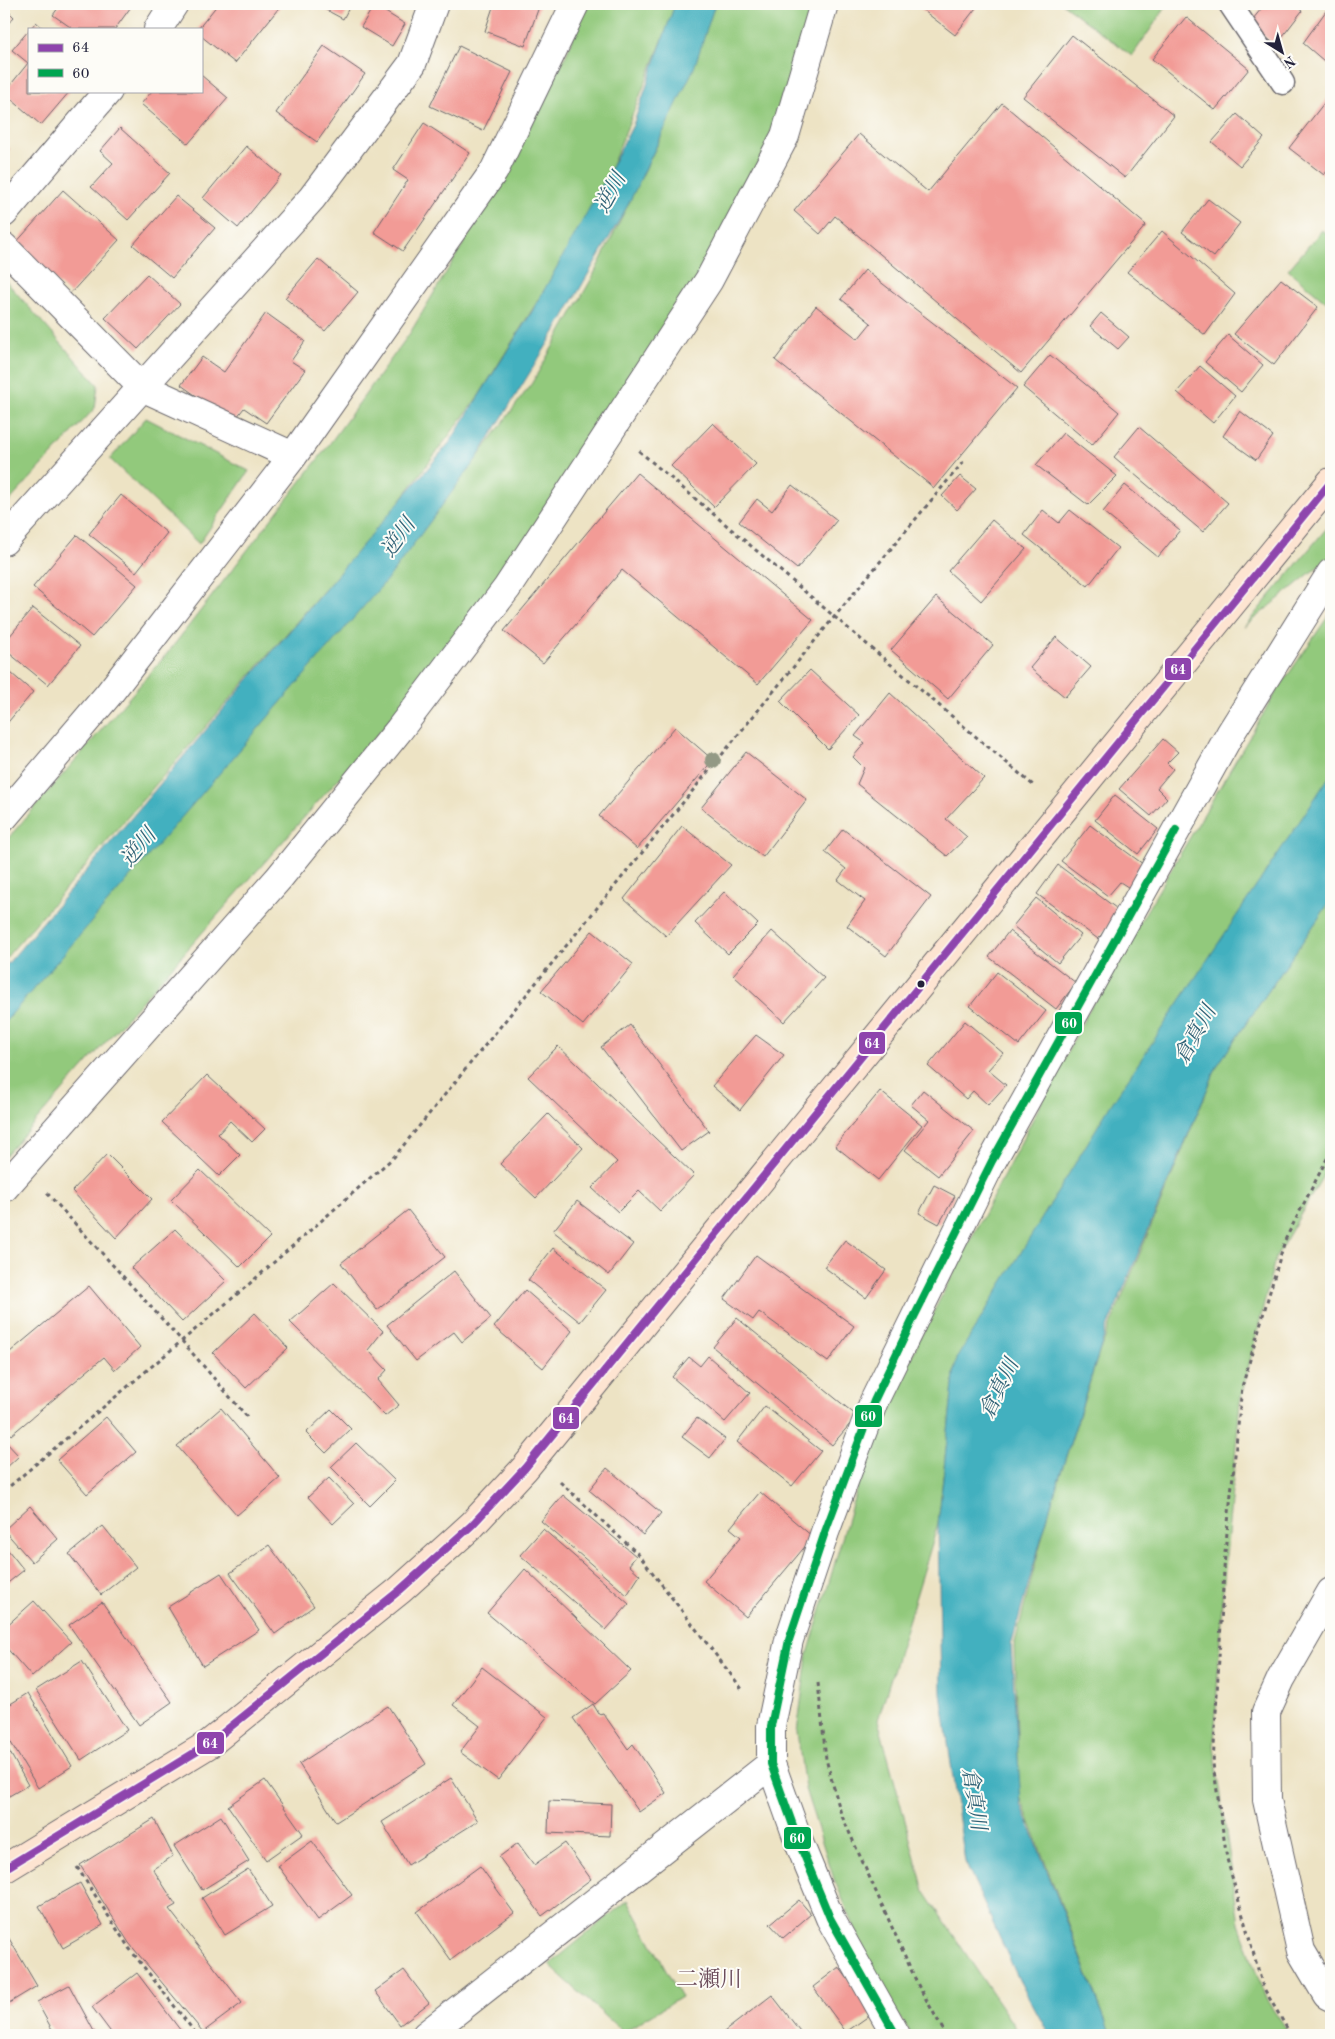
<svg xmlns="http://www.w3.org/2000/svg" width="1335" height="2039" font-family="'Old Standard TT','Noto Serif JP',serif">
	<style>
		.green { fill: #92c97c; stroke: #5a765c }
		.water { fill: #42b0bf; stroke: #32697d }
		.building { fill: #f29b96 }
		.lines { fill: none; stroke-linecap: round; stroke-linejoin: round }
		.service-casing { stroke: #69666b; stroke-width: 25 }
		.minor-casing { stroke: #69666b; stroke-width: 30 }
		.secondary-casing { stroke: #69666b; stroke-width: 30 }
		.path { stroke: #69666b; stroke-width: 3; stroke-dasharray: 4 4; stroke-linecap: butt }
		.service { stroke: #fff; stroke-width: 22 }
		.minor { stroke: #fff; stroke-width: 28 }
		.secondary { stroke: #fde4d1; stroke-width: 28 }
		.bus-1-casing { stroke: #fdfcf7; stroke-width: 11 }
		.bus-2-casing { stroke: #fdfcf7; stroke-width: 11 }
		.bus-1 { stroke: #8e44ad; stroke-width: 8 }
		.bus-2 { stroke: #00a651; stroke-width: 8 }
		.tree { fill: #939985 }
		.bus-dot { fill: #22223b; stroke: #fdfcf7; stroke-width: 2 }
		.labels { text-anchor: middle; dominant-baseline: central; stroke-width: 4; stroke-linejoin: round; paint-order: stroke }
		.water-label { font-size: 21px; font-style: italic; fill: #306276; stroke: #fdfcf7 }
		.quarter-label { font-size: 22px; fill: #6b4c5b; stroke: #fdfcf7 }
		.line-badge { stroke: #fdfcf7; stroke-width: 2 }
		.badge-label { font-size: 14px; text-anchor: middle; font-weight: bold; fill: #fff }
	</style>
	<rect width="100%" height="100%" fill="#fdfcf7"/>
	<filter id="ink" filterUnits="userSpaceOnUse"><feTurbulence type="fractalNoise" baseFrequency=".02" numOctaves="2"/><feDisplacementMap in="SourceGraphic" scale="10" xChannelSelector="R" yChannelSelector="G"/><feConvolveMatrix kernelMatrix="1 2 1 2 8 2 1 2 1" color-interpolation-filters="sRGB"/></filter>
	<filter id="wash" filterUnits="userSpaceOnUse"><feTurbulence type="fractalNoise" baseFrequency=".0096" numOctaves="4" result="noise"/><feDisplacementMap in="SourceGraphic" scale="20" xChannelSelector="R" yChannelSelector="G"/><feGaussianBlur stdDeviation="1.12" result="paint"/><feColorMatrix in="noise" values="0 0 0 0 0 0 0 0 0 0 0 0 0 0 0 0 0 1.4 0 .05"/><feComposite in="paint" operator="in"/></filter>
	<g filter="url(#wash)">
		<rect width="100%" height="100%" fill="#ede3c4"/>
		<!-- green -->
		<path class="green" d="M584 4H675L666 31 594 210 478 397 390 514 4 960V843L170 650 325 450 410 333 505 174 567 53Z
			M715 4H824L785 136 507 588 4 1157V1020L477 458 532 383 591 280 661 137Z
			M1063 4H1168L1132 56Z
			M1322 230 1331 238V306L1288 270Z
			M4 279 98 385 95 408 4 507Z
			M146 418 249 471 199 544 110 459Z
			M1331 523V556L1244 627Z
			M1331 612V777L955 1366 938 1524 878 1720 924 1891 1020 2035H912L881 1989 834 1879 805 1789 797 1732 807 1657 859 1481 919 1340 1099 991 1275 694Z
			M1331 900V1162L1275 1259 1240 1402 1222 1601 1214 1746 1239 1924 1266 1999 1290 2035H1111L1019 1794 1014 1646 1050 1507 1100 1350 1217 1066Z
			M628 1900 681 1997 623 2032 549 1965Z"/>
		<!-- water -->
		<path class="water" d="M675 4H715L694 68 628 205 555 332 477 458 390 576 4 1023V968L450 442 533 310 600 189 633 125Z
			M1331 774V900L1217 1066 1106 1330 1054 1494 1011 1645 1021 1804 1111 2035H1049L1019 1980 965 1862 941 1694 938 1524 955 1366 958 1356 1110 1106Z"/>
		<g id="blocks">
			<!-- building -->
			<path class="building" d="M61 4H133L115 29H73L53 15Z
				M218 4H282L235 63 201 36V29H198Z
				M315 4H351L343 19Z
				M494 4H540L525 46 485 31Z
				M915 4H979L955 35Z
				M1265 4H1293L1302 11 1276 45 1249 24Z
				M1331 4V67L1303 43Z
				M374 5 405 24 392 46 361 27Z
				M4 7 14 17 4 28Z
				M1186 17 1249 69 1215 110 1152 59Z
				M36 22 44 29H30Z
				M29 30V91H70L41 125 4 93 28 63 12 50Z
				M1072 35 1174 116 1125 178 1023 97Z
				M324 46 365 74 317 142 276 113Z
				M459 46 512 72 483 131 430 106Z
				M201 75 228 98 188 144 141 104 152 91H201Z
				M1331 94V166L1324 175 1289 148Z
				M1002 103 1146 225 1021 373 835 216 820 234 794 211 859 134 928 192Z
				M1237 114 1264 138 1240 166 1212 142Z
				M424 123 470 153 403 251 374 232 408 180 393 170Z
				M120 128 170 173 128 220 91 187 113 163 100 151Z
				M4 143 10 149 4 156Z
				M246 146 281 175 238 228 203 198Z
				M63 190 119 240 70 294 14 245Z
				M176 196 215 228 172 278 133 245Z
				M1208 199 1240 223 1214 257 1182 232Z
				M1162 231 1235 294 1205 335 1127 272Z
				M318 259 358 292 325 331 285 298Z
				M865 270 1017 388 934 488 775 360 816 306 858 339 871 323 841 299Z
				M147 274 180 304 138 349 105 318Z
				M1281 279 1318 307 1274 365 1234 334Z
				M266 313 305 341 291 361 305 370 266 423 244 408 233 422 181 385 202 357 224 372Z
				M1101 313 1129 337 1118 349 1090 326Z
				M1228 335 1263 365 1241 392 1205 362Z
				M1050 355 1119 412 1092 445 1023 387Z
				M1200 366 1235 396 1213 423 1177 392Z
				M1240 411 1273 436 1256 460 1223 436Z
				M713 423 756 464 714 507 671 466Z
				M1139 427 1228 503 1203 532 1114 457Z
				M1063 433 1117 476 1088 505 1036 465Z
				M637 473 813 620 758 684 622 570 543 663 504 631Z
				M960 476 976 489 957 510 942 496Z
				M792 485 837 520 797 569 739 522 757 499 772 511Z
				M1125 485 1180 530 1158 557 1103 512Z
				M121 495 167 533 136 572 89 534Z
				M1043 510 1059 523 1070 510 1118 548 1088 586 1024 535Z
				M992 520 1026 549 981 601 948 571Z
				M77 535 137 585 92 637 33 587Z
				M936 597 993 645 948 699 891 650Z
				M33 608 80 646 48 685 4 649V643Z
				M1056 637 1091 667 1065 697 1030 668Z
				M4 667 33 692 4 727Z
				M810 670 859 715 828 749 780 701Z
				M890 693 984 778 946 819 967 837 947 856 857 784 864 768 853 757 865 743 855 736Z
				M675 727 713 760 637 849 599 816Z
				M1163 739 1178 752 1167 763 1173 769 1157 788 1167 798 1151 816 1119 789Z
				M746 752 807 800 763 857 701 808Z
				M1115 795 1158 829 1138 854 1095 820Z
				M1090 825 1147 867 1131 889 1120 882 1108 896 1061 861Z
				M682 826 731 865 666 936 624 899Z
				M843 829 931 897 886 956 847 926 865 901 838 880 846 869 825 852Z
				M1058 865 1120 911 1098 939 1037 894Z
				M724 892 758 924 728 954 695 923Z
				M1036 898 1081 935 1058 963 1013 926Z
				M592 931 633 964 583 1025 541 991Z
				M772 931 824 978 784 1022 733 975Z
				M1009 931 1076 983 1056 1009 989 957Z
				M997 972 1046 1011 1019 1045 970 1006Z
				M965 1021 1003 1053 988 1070 1006 1085 988 1105 973 1091 966 1099 928 1066Z
				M630 1025 709 1131 681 1151 601 1047Z
				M756 1035 784 1055 740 1110 712 1086Z
				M558 1046 694 1175 660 1211 639 1191 618 1212 592 1188 617 1162 528 1077Z
				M207 1075 265 1129 252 1142 230 1121 218 1134 240 1155 219 1176 162 1122Z
				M923 1090 974 1131 938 1176 905 1150 929 1120 911 1105Z
				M880 1091 922 1125 878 1180 835 1146Z
				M548 1114 583 1148 536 1198 500 1164Z
				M107 1154 152 1199 116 1238 72 1191Z
				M200 1170 270 1237 240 1267 171 1200Z
				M934 1185 955 1196 939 1224 919 1213Z
				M577 1201 633 1244 609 1275 553 1231Z
				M408 1210 445 1257 377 1310 341 1263Z
				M175 1229 226 1281 182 1322 131 1268Z
				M845 1240 886 1270 866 1298 824 1267Z
				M553 1248 606 1290 580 1322 528 1280Z
				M756 1255 854 1326 828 1362 759 1312 753 1320 724 1299Z
				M454 1271 491 1318 462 1342 454 1332 416 1361 387 1325Z
				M334 1283 383 1331 368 1350 387 1370 378 1380 399 1405 385 1416 290 1322Z
				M89 1286 140 1347 115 1370 104 1357 11 1435 4 1427V1357Z
				M525 1290 572 1331 543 1368 494 1327Z
				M255 1313 288 1348 246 1388 213 1353Z
				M737 1318 857 1416 832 1445 713 1347Z
				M708 1356 750 1393 725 1422 672 1377 689 1357 700 1366Z
				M765 1406 821 1451 792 1486 737 1442Z
				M221 1408 280 1478 237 1515 177 1446Z
				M331 1409 351 1429 326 1453 306 1433Z
				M106 1417 136 1452 87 1494 57 1460Z
				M697 1418 725 1439 710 1458 682 1437Z
				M4 1440 19 1456 4 1470Z
				M356 1443 395 1481 370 1506 331 1467Z
				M607 1468 661 1513 643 1535 589 1490Z
				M329 1478 354 1504 333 1524 308 1497Z
				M760 1492 813 1537 746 1617 704 1581 741 1537 730 1528Z
				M563 1495 636 1556 629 1565 640 1575 627 1595 541 1521Z
				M30 1506 58 1539 32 1562 4 1530Z
				M103 1526 136 1567 101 1595 69 1554Z
				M543 1529 629 1604 606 1630 520 1555Z
				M4 1545 24 1570 4 1586Z
				M269 1545 314 1606 275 1634 230 1573Z
				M525 1569 631 1671 595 1704 487 1613Z
				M221 1573 259 1630 203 1666 168 1607Z
				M34 1601 71 1642 32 1677 4 1645V1628Z
				M102 1602 172 1702 139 1725 69 1625Z
				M82 1661 127 1730 81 1760 36 1690Z
				M482 1667 547 1717 498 1780 460 1752 480 1726 453 1705Z
				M28 1693 72 1766 38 1788 4 1731V1708Z
				M593 1704 599 1714 603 1713 628 1749 633 1744 666 1793 639 1812 573 1718Z
				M388 1706 426 1764 336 1822 299 1764Z
				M4 1742 28 1785 4 1799Z
				M451 1778 478 1821 408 1865 382 1822Z
				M265 1780 303 1834 266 1860 228 1806Z
				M549 1801 611 1804 610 1836 548 1833Z
				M221 1816 249 1861 202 1890 174 1846Z
				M154 1819 173 1856 153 1869 176 1905 169 1909 242 2003 203 2032 129 1943 80 1865Z
				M312 1841 352 1895 318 1920 278 1866Z
				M518 1843 534 1865 565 1843 591 1879 542 1916 499 1857Z
				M480 1866 514 1913 451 1960 417 1912Z
				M248 1869 272 1906 225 1935 202 1898Z
				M80 1883 103 1925 63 1948 39 1906Z
				M799 1900 811 1914 783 1938 770 1924Z
				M4 1930 37 1986 4 2006Z
				M839 1967 873 2013 846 2032 813 1987Z
				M404 1970 429 2003 400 2025 375 1991Z
				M137 1973 184 2035H113L92 2007Z
				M69 1985 96 2035H55L37 2002Z
				M772 1995 803 2035H720Z"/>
		</g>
	</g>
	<g filter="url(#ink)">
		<use href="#blocks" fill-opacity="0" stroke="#69666b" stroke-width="1"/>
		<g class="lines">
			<!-- service casing -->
			<g class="service-casing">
				<path id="service" d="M1230 4 1283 83"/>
			</g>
			<!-- minor casing -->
			<g class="minor-casing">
				<path id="minor" d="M158 29 174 4
					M4 213 108 91
					M4 247 142 387 293 456
					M4 541 312 198 412 64 434 4
					M4 817 108 695 293 456 494 171 575 4
					M4 1188 279 878 399 730 507 588 709 280 785 136 824 4
					M1331 1592 1281 1679 1266 1712 1267 1800 1301 1951 1327 1995 1331 1997
					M426 2035 771 1764
					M896 2035 830 1918 800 1845 771 1764V1726L789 1640 825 1532 874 1401 992 1161 1230 734 1331 573"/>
			</g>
			<!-- secondary casing -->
			<g class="secondary-casing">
				<path id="secondary" d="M4 1869 209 1744 400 1590 472 1525 525 1468 1331 482"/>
			</g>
			<!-- path -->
			<path class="path" d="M639 451 1033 785
				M47 1193 182 1341 248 1418
				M560 1482 639 1555 742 1689
				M4 1491 248 1285 394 1157 835 616 964 461
				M818 1683 826 1759 841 1814 918 1985 946 2035
				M77 1867 129 1948 197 2035
				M1291 2035 1263 1987 1227 1859 1213 1764 1225 1552 1242 1387 1285 1240 1331 1151"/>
			<!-- service -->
			<use href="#service" class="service"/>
			<!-- minor -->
			<use href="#minor" class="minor"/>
			<!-- secondary -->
			<use href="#secondary" class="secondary"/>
			<!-- bus-1 casing -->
			<g class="bus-1-casing">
				<path id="bus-1" d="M4 1869 209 1744 400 1590 472 1525 525 1468 1331 482"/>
			</g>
			<!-- bus-2 casing -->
			<g class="bus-2-casing">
				<path id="bus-2" d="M896 2035 830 1918 800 1845 771 1764V1726L789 1640 825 1532 874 1401 914 1317 992 1161 1176 830"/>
			</g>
			<!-- bus-1 -->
			<use href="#bus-1" class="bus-1"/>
			<!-- bus-2 -->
			<use href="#bus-2" class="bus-2"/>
		</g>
		<!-- trees -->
		<circle class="tree" cx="713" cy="760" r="8"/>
	</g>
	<!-- markers -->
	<circle class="bus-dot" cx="921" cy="984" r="4.5"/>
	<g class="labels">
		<!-- water labels -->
		<g class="water-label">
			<text transform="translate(611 193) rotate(-61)">逆川</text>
			<text transform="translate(399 538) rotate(-54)">逆川</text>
			<text transform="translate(139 848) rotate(-50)">逆川</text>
			<text transform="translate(1196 1035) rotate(-61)">倉真川</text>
			<text transform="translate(1000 1389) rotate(-64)">倉真川</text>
			<text transform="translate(973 1799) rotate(81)">倉真川</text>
		</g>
		<!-- quarter labels -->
		<g class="quarter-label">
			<text x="709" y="1980">二瀬川</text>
		</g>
	</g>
	<g class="line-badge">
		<rect x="1164" y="657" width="28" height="24" rx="5" fill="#8e44ad"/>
		<rect x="1054" y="1011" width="29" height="24" rx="5" fill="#00a651"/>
		<rect x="858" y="1031" width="28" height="24" rx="5" fill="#8e44ad"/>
		<rect x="854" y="1404" width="29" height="24" rx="5" fill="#00a651"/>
		<rect x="552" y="1406" width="28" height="24" rx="5" fill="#8e44ad"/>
		<rect x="196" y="1731" width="29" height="24" rx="5" fill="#8e44ad"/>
		<rect x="783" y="1826" width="29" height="24" rx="5" fill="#00a651"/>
	</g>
	<g class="badge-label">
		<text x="1178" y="674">64</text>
		<text x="1069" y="1028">60</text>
		<text x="872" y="1048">64</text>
		<text x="868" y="1421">60</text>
		<text x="566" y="1423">64</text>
		<text x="210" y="1748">64</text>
		<text x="797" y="1843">60</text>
	</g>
	<!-- margin -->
	<rect width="1335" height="2039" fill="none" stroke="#fdfcf7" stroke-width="20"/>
	<!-- legend -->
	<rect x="28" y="28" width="175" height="65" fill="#fdfcf7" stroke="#a5a5ac"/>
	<rect x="38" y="44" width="25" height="8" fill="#8e44ad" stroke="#a5a5ac"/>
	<text x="72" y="52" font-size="15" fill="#22223b">64</text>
	<rect x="38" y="69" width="25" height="8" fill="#00a651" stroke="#a5a5ac"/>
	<text x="72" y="78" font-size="15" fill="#22223b">60</text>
	<!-- north arrow -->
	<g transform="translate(1282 52) rotate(143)" stroke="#fdfcf7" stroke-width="4" paint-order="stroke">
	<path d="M0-4L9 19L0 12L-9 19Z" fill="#22223b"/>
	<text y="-8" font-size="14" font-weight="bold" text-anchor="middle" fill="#22223b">N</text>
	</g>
</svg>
